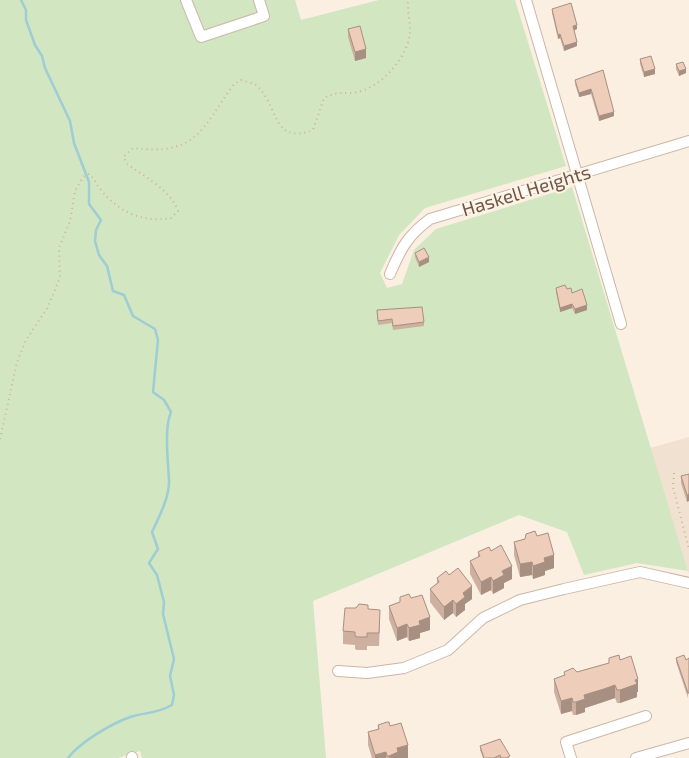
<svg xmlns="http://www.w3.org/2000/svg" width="689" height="758" font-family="'Exo 2',sans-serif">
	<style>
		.residential { fill: #f1e1d0 }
		.green { fill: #d1e6c1 }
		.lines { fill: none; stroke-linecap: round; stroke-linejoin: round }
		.stream { stroke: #9ecdd3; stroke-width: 2.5 }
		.minor-casing { stroke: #cab7a9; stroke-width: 12 }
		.path { stroke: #d2b09e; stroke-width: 2; stroke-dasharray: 1 4; stroke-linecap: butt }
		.minor { stroke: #fff; stroke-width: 10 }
		.wall { fill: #cdb0a0 }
		.shaded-wall { fill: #a79082 }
		.building { fill: #eecdba; stroke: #a79082 }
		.labels { text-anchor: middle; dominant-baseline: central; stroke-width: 4; stroke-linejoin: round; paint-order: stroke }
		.street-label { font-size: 19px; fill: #6f564a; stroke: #fef4e6 }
	</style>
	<rect width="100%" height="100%" fill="#faefe1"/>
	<!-- residential -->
	<path class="residential" d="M689 437V574L650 448Z"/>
	<!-- green -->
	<path class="green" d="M0 0H295L301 20 379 0H515L566 166 425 208 399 235 380 273 387 288 402 284 414 250 436 229 572 187 688 571 637 563 584 575 567 532 519 515 313 601 326 758H142L140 751 118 758H0Z"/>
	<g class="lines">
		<!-- stream -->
		<path class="stream" d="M21 0 26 10V20L35 45 42 56 45 68 70 121 74 143 89 182V204L101 220 96 230 95 241 99 255 107 266 113 291 124 295 133 316 155 329 158 340 153 392 164 400 171 412C164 427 168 462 169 480 170 496 159 517 152 532L158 549 149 563 157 575 164 602 163 614 174 659 170 676 174 695 172 705C156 714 146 712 130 717 111 724 80 742 68 758"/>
		<!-- minor casing -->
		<g class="minor-casing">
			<path id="minor" d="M186 0 201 37 264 16 259 0
				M526 0 621 324
				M390 274C401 248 408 235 430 219L689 141
				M338 671 367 673 404 668 448 650 483 618 520 600 564 589 640 572 689 583
				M132 757V758
				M571 758 566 742 646 716
				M636 758 689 743"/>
		</g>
		<!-- path -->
		<path class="path" d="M0 439 17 362 26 340 48 307 60 277 59 248 70 221 75 191 83 177 89 174C94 178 96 184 101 190 119 212 142 223 171 218L178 211C171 190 143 176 126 163L124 156 133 148C197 156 201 130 234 84L241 80C245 82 252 82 256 85 279 104 271 146 313 130L324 98C341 89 346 96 361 91 382 85 404 60 409 39 412 27 407 12 408 0
			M674 473 673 487 689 549"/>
		<!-- minor -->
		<use href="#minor" class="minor"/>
	</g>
	<!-- wall -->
	<path class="wall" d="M552 9 577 29 574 30 577 46 564 51 560 38 558 39 552 13Z
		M348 29 366 58 355 61 348 37Z
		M640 59 655 74 644 77 640 64Z
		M676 64 686 73 679 76 676 69Z
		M603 70 614 116 599 121 591 94 579 97 575 84V80Z
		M415 253 429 262 419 267 415 257Z
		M556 288 567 289 572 293 587 310 575 314 572 308 560 312 556 292Z
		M377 310 424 322V326L393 330 392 323 378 325Z
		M689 474 687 502 681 483V476Z
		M537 536 554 568 545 571V575L533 579 532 575 520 577 514 555V542Z
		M491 551 512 579 504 583V588L493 594 491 590 481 595 470 574V561L478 557V552Z
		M449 575 472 599 465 604V610L456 617 453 613 444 620 430 602V589L437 583V578Z
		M411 598 430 630 420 633V638L409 641 407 637 397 641 389 619V606Z
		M368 609 380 623 379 646H367V650H357L355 649V645L343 644V631Z
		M676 658 686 660 689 658 688 698 676 662Z
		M620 660 638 692H637V697L620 703H617L615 698 604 702 585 708V712L576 715H573L572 711 561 714 554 692V679L564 676V672H577Z
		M378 725 390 726 408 758H372L368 745V732L378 730Z
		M480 746 510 758H483L480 750Z"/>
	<!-- shaded-wall -->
	<path class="shaded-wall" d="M577 25V29L573 31V26Z
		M560 34V38L558 39V35Z
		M577 42V46L564 51V46Z
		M366 49V58L355 61V52Z
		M655 69V74L644 77V72Z
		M686 69V73L679 76V71Z
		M591 89V94L579 97V93Z
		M614 112V116L599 121V116Z
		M429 257V262L419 267V262Z
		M572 304V308L560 312V308Z
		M587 305V310L575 314V309Z
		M689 494V501L687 502V495Z
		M554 555V568L545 571V575L533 579V566L544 558Z
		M532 562V575L520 577V564Z
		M512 566V579L504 583V588L493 594V581L502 571Z
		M491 577V590L481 595V582Z
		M472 586V599L465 604V610L456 617V604L463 593Z
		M453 600V613L444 620V607Z
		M430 617V630L420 633V638L409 641V628L419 621Z
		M407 624V637L397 641V628Z
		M638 679V692H637V697L620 703V690Z
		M615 685V698L585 708V712L576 715V702L584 695Z
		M572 698V711L561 714V701Z
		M408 745V758H389V756L397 748Z
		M386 752V758H375V755Z"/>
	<!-- building -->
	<path class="building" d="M571 3 577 25 573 26 577 42 564 46 560 34 558 35 552 9Z
		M360 26 366 49 355 52 348 29Z
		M651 56 655 69 644 72 640 59Z
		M683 62 686 69 679 71 676 64Z
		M603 70 614 112 599 116 591 89 579 93 575 80Z
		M424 248 429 257 419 262 415 253Z
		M565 285 567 289 571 288 572 293 582 289 587 305 575 309 572 304 560 308 556 288Z
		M422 307 424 322 393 326 392 319 378 321 377 310Z
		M689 474V494L687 495 681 476Z
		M535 531 537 536 548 533 554 555 544 558 545 562 533 566 532 562 520 564 514 542 525 539 526 534Z
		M501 545 512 566 502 571 504 575 493 581 491 577 481 582 470 561 480 556 478 552 480 551 489 547 491 551Z
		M458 568 472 586 463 593 465 597 456 604 453 600 444 607 430 589 439 582 437 578 446 571 449 575Z
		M409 594 411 598 422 595 430 617 419 621 420 625 409 628 407 624 397 628 389 606 400 602V597Z
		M359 604 368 605V609L380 610 379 633H367V637H357L355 636V632L343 631 345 608H356Z
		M619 655 620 660 631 656 638 679 635 680 637 684 620 690H617L615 685 604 689 584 695 585 699 576 702H573L572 698 561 701 554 679 565 675 564 672 573 668 577 672 609 663V658Z
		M684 655 686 660 689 658V693H688L676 658Z
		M387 722H389L390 726 401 723 408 745 397 748 398 752 389 756H387L386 752 375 755 368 732 379 729 378 725Z
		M500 739 510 756 506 758H501L500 755 494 758H484L480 746Z"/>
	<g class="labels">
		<!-- street labels -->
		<g class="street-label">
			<text transform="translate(526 190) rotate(-17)">Haskell Heights</text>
		</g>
	</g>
</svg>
